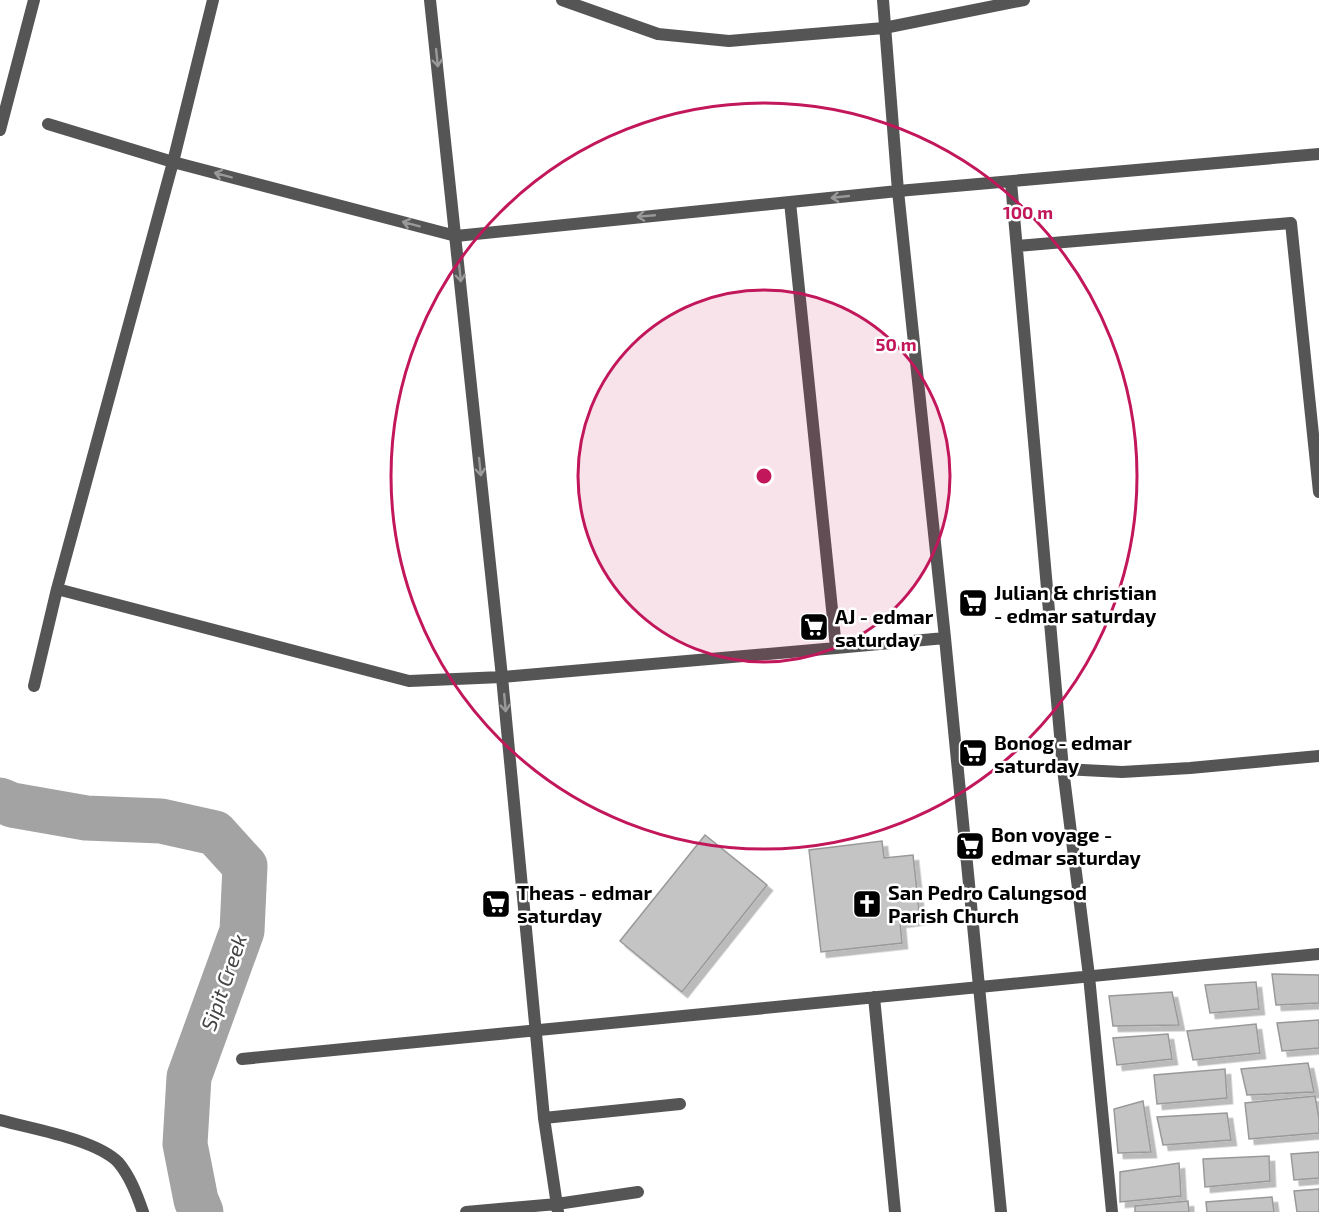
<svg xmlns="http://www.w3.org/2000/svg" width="1319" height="1212" font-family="'Exo 2',sans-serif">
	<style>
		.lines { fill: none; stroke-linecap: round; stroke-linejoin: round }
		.river { stroke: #a3a3a3; stroke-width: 45 }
		.building { fill: #c4c4c4; stroke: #999; stroke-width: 1.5; filter: url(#shadow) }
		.service { stroke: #555; stroke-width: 12 }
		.minor { stroke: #555; stroke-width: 12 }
		.oneway { stroke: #999 }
		.ring { fill: none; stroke: #c2185b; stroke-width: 3 }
		.labels { text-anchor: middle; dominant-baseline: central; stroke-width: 5; stroke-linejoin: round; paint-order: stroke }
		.poi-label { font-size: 20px; font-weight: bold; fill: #000; stroke: #fff; text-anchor: start }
		.water-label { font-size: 21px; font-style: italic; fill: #444; stroke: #fff }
		.centre { fill: #c2185b; stroke: #fff; stroke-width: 3 }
		.ring-label { font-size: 18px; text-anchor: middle; font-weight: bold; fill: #c2185b; stroke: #fff; stroke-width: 5; stroke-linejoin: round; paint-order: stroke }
	</style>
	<defs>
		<filter id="shadow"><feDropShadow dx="5.5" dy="5.5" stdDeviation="0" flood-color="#0004"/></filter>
	</defs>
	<rect width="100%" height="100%" fill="#fff"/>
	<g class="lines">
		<!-- river -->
		<path class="river" d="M0 800 12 805 86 818 161 821 215 833 245 866 242 931 189 1077 185 1144 196 1200 201 1212"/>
	</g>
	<!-- building -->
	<path class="building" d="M705 835 767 885 682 992 620 941Z
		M882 841 884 858 913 855 920 919 900 922 902 943 821 952 809 850Z
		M1272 974 1319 975V1003L1276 1005Z
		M1256 982 1259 1009 1210 1013 1205 985Z
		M1172 992 1179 1025 1113 1026 1109 996Z
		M1319 1020V1048L1282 1051 1277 1023Z
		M1256 1024 1260 1053 1193 1060 1187 1031Z
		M1168 1034 1172 1059 1117 1065 1113 1038Z
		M1308 1063 1314 1092 1247 1095 1241 1069Z
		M1225 1069 1227 1098 1157 1104 1154 1075Z
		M1315 1096 1319 1118V1133L1249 1139 1245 1103Z
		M1143 1101 1151 1152 1118 1153 1114 1109Z
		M1227 1113 1231 1140 1163 1145 1157 1117Z
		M1319 1152V1178L1294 1180 1291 1154Z
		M1269 1156 1270 1181 1205 1187 1203 1159Z
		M1179 1163 1181 1196 1120 1202V1172Z
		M1319 1189V1212H1297L1294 1191Z
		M1272 1197 1274 1212H1207L1206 1202Z
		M1188 1201 1189 1212H1135V1206Z"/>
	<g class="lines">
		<!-- service -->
		<path class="service" d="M0 1120C32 1129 95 1139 118 1162 130 1176 137 1195 143 1212"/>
		<!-- minor -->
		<path class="minor" d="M430 0 502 677 544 1118 558 1212
			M562 0 658 34 729 41 884 28 1024 0
			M883 0 898 191 945 638 1001 1212
			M48 124 173 162 456 236 898 191 1319 154
			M0 130 34 0
			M1011 182 1063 769 1089 976 1112 1212
			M790 202 836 648 945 638
			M1017 246 1291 223 1319 492
			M57 589 409 681 502 677 836 648
			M34 686 57 589 173 162 213 0
			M1063 769 1122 772 1190 768 1319 756
			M874 997 895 1212
			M242 1059 1319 954
			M544 1118 680 1104
			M466 1212 557 1204 638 1192"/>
	</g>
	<!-- one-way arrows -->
	<defs><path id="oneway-shaft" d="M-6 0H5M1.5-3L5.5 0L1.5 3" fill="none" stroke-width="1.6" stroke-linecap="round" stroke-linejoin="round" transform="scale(1.5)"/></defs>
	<g class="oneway">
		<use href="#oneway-shaft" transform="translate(437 58) rotate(84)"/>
		<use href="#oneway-shaft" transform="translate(223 175) rotate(-165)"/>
		<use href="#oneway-shaft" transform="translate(840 197) rotate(174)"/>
		<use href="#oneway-shaft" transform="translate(646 216) rotate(175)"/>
		<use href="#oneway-shaft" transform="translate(411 224) rotate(-165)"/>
		<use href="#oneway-shaft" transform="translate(460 273) rotate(84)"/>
		<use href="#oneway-shaft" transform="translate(480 467) rotate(84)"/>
		<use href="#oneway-shaft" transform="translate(505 703) rotate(85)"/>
	</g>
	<!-- distance rings -->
	<circle cx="764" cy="476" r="186" fill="#c2185b" fill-opacity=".12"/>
	<g class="ring">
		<circle cx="764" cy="476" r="186"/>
		<circle cx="764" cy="476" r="373"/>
	</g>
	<!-- icons -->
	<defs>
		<g id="supermarket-square" transform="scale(1.5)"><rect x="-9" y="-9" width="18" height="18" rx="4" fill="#000" stroke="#fff"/><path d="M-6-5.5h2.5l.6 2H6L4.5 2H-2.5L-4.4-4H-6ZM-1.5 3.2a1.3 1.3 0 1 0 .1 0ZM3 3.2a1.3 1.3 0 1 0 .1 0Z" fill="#fff"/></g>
		<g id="church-square" transform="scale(1.5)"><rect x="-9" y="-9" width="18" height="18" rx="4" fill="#000" stroke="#fff"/><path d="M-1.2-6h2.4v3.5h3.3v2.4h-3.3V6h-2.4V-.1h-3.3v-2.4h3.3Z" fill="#fff"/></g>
	</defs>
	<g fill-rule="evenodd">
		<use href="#supermarket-square" x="973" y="603"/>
		<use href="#supermarket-square" x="814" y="627"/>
		<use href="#supermarket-square" x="973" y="753"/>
		<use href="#supermarket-square" x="970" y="846"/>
		<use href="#supermarket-square" x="496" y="904"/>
		<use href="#church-square" x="867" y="904"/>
	</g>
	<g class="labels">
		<!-- poi labels -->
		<g class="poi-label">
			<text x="994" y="592">Julian &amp; christian<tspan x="994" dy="23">- edmar saturday</tspan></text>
			<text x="835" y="616">AJ - edmar<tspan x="835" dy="23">saturday</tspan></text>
			<text x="994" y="742">Bonog - edmar<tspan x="994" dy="23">saturday</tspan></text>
			<text x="991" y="834">Bon voyage -<tspan x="991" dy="23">edmar saturday</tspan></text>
			<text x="517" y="892">Theas - edmar<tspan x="517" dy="23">saturday</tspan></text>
			<text x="888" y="892">San Pedro Calungsod<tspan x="888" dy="23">Parish Church</tspan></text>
		</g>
		<!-- water labels -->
		<g class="water-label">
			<text transform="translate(223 982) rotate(-71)">Sipit Creek</text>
		</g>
	</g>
	<circle cx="764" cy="476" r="9" class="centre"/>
	<g class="ring-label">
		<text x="1028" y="219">100 m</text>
		<text x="896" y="351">50 m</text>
	</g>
</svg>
